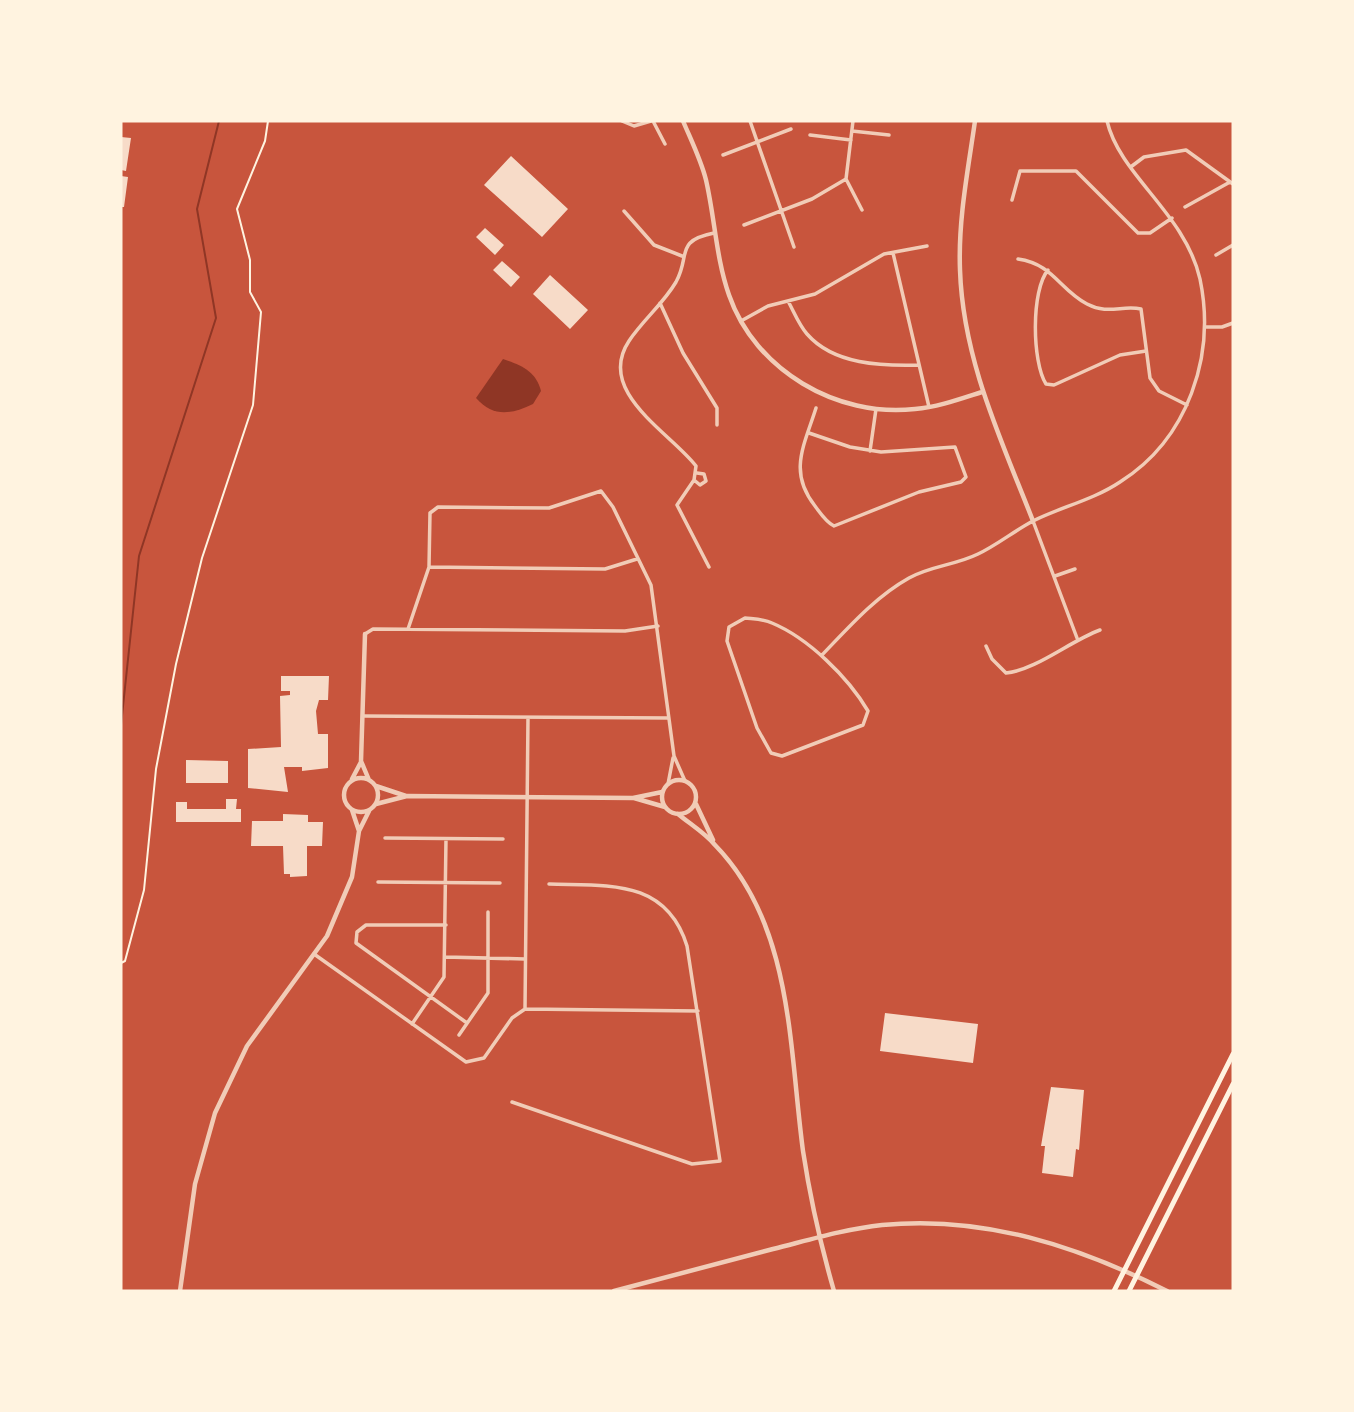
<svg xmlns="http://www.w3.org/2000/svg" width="1354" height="1412" font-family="'DejaVu Sans',sans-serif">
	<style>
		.water { fill: #8f3625 }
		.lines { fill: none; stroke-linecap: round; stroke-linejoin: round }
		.stream { stroke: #8f3625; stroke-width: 2 }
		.building { fill: #f7dbc8 }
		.path { stroke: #fff3e0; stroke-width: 2 }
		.minor { stroke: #f1ccb7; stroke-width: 3.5 }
		.tertiary { stroke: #f1ccb7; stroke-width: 4.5 }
		.secondary { stroke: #fff3e0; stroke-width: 5 }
	</style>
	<rect width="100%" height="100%" fill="#c8553d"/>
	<!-- water -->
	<path class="water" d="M503 359C521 365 536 371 541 391L533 404C510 415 493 417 476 398Z"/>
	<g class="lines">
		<!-- stream -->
		<path class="stream" d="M121 725 139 556 216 318 197 209 219 121"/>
	</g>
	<!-- building -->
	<path class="building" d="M121 137 131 138 126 171 121 170Z
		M511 156 568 209 542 237 484 185Z
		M121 176 128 177 124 207H121Z
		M485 228 504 245 495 255 476 237Z
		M502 261 520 277 511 287 493 270Z
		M550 275 588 310 570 329 533 294Z
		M281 676H329L328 700H319L316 711 318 734H328V768L302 771V767H284L288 792 248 788V749L281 747 280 696 290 695V691H281Z
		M186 760 228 761V783H186Z
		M226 799H237L236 809H241V822H176V802H187V809H226Z
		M283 814 308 815V822H323L322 846H307V876L290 877V874H284L283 846H251L252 821H283Z
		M885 1013 978 1024 973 1063 880 1051Z
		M1051 1087 1084 1090 1079 1150 1076 1149 1073 1177 1042 1173 1045 1146H1041Z"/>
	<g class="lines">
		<!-- path -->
		<path class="path" d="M121 963 125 961 144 890 156 769 176 664 202 558 253 405 261 312 250 292V260L237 209 265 141 268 121"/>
		<!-- minor -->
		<path class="minor" d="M622 121 634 126 651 121
			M653 121 665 144
			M750 121 794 247
			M853 121 846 179 862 210
			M852 131 889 135
			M810 135 851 140
			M723 155 791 129
			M1132 166 1144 157 1186 150 1233 184
			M1012 200 1020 171H1076L1138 233H1150L1172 218
			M1185 207 1230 182
			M624 211 654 245 682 256
			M744 225 812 199 846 179
			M893 253 929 407
			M1216 255 1233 245
			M1018 259C1053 264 1059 289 1087 304 1108 315 1122 305 1141 309L1150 378 1159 391 1187 405
			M1048 270C1031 290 1032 362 1046 384L1054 385 1120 355 1146 351
			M788 301C794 312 799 325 807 334 834 365 882 366 919 365
			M660 303 683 353 717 408V425
			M741 321 768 306 815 294 884 254 927 246
			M1205 327H1222L1233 323
			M809 433 850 447 881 452 955 447 966 477 961 482 919 492 834 526C826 522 821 514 815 506 788 472 804 446 816 408
			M870 451 876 409
			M694 480 700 485 706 481 704 474 697 473
			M1033 521 1077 638
			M429 567 605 569 637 559
			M709 567 677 505 694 480 696 466C671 433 595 392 629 341 643 320 663 304 676 282 691 255 674 241 714 233
			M1055 576 1075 569
			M745 618C753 619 764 619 772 623 808 638 848 677 868 711L863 725 782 756 771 753 757 728 727 641 729 627Z
			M408 629 429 567 430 513 438 507 549 508 601 491 613 507 651 585 674 756 685 781
			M365 634 373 629 625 631 658 626
			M986 646 992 659 1006 673C1036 670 1070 641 1100 630
			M822 655C848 628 875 597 909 578 930 566 956 565 978 554 997 545 1014 531 1033 521 1061 507 1093 500 1120 482 1188 439 1216 356 1200 279 1185 213 1120 176 1107 121
			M363 716 669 718
			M668 784 673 758
			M385 838 503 839
			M378 882 500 883
			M446 925H366L357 932 356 943 467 1023
			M314 954 466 1062 484 1058 512 1018 525 1009
			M445 957 525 959
			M525 1009 528 718
			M525 1009 698 1011
			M412 1024 444 977 446 839
			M459 1035 488 993V912
			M512 1102 692 1164 720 1161 687 946C666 878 607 886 549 884"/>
		<!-- tertiary -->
		<path class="tertiary" d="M683 121C691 140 701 160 706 180 715 219 716 258 729 295 755 370 837 418 915 409 938 407 960 399 982 392
			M975 121C968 170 958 220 960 270 963 360 1001 439 1033 521
			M365 634 361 761 369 780
			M344 795a17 17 0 1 1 34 0a17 17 0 1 1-34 0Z
			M352 779 361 762
			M662 797a17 17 0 1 1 34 0a17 17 0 1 1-34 0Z
			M376 786 406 796
			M634 798 665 807
			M376 804 407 796 633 798 662 792
			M696 804 713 840
			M352 810 359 831
			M678 814C690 824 705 833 715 845 793 925 789 1047 803 1151 810 1197 821 1246 834 1291
			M180 1291 195 1184 215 1113 247 1046 327 936 352 877 359 831 369 811
			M614 1291C667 1277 720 1263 773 1249 809 1240 845 1229 882 1225 983 1215 1078 1246 1167 1291"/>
		<!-- secondary -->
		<path class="secondary" d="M1114 1291 1233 1054
			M1129 1291 1233 1084"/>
	</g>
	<!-- border -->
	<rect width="1354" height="1412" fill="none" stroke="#fff3e0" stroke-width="245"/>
</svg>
